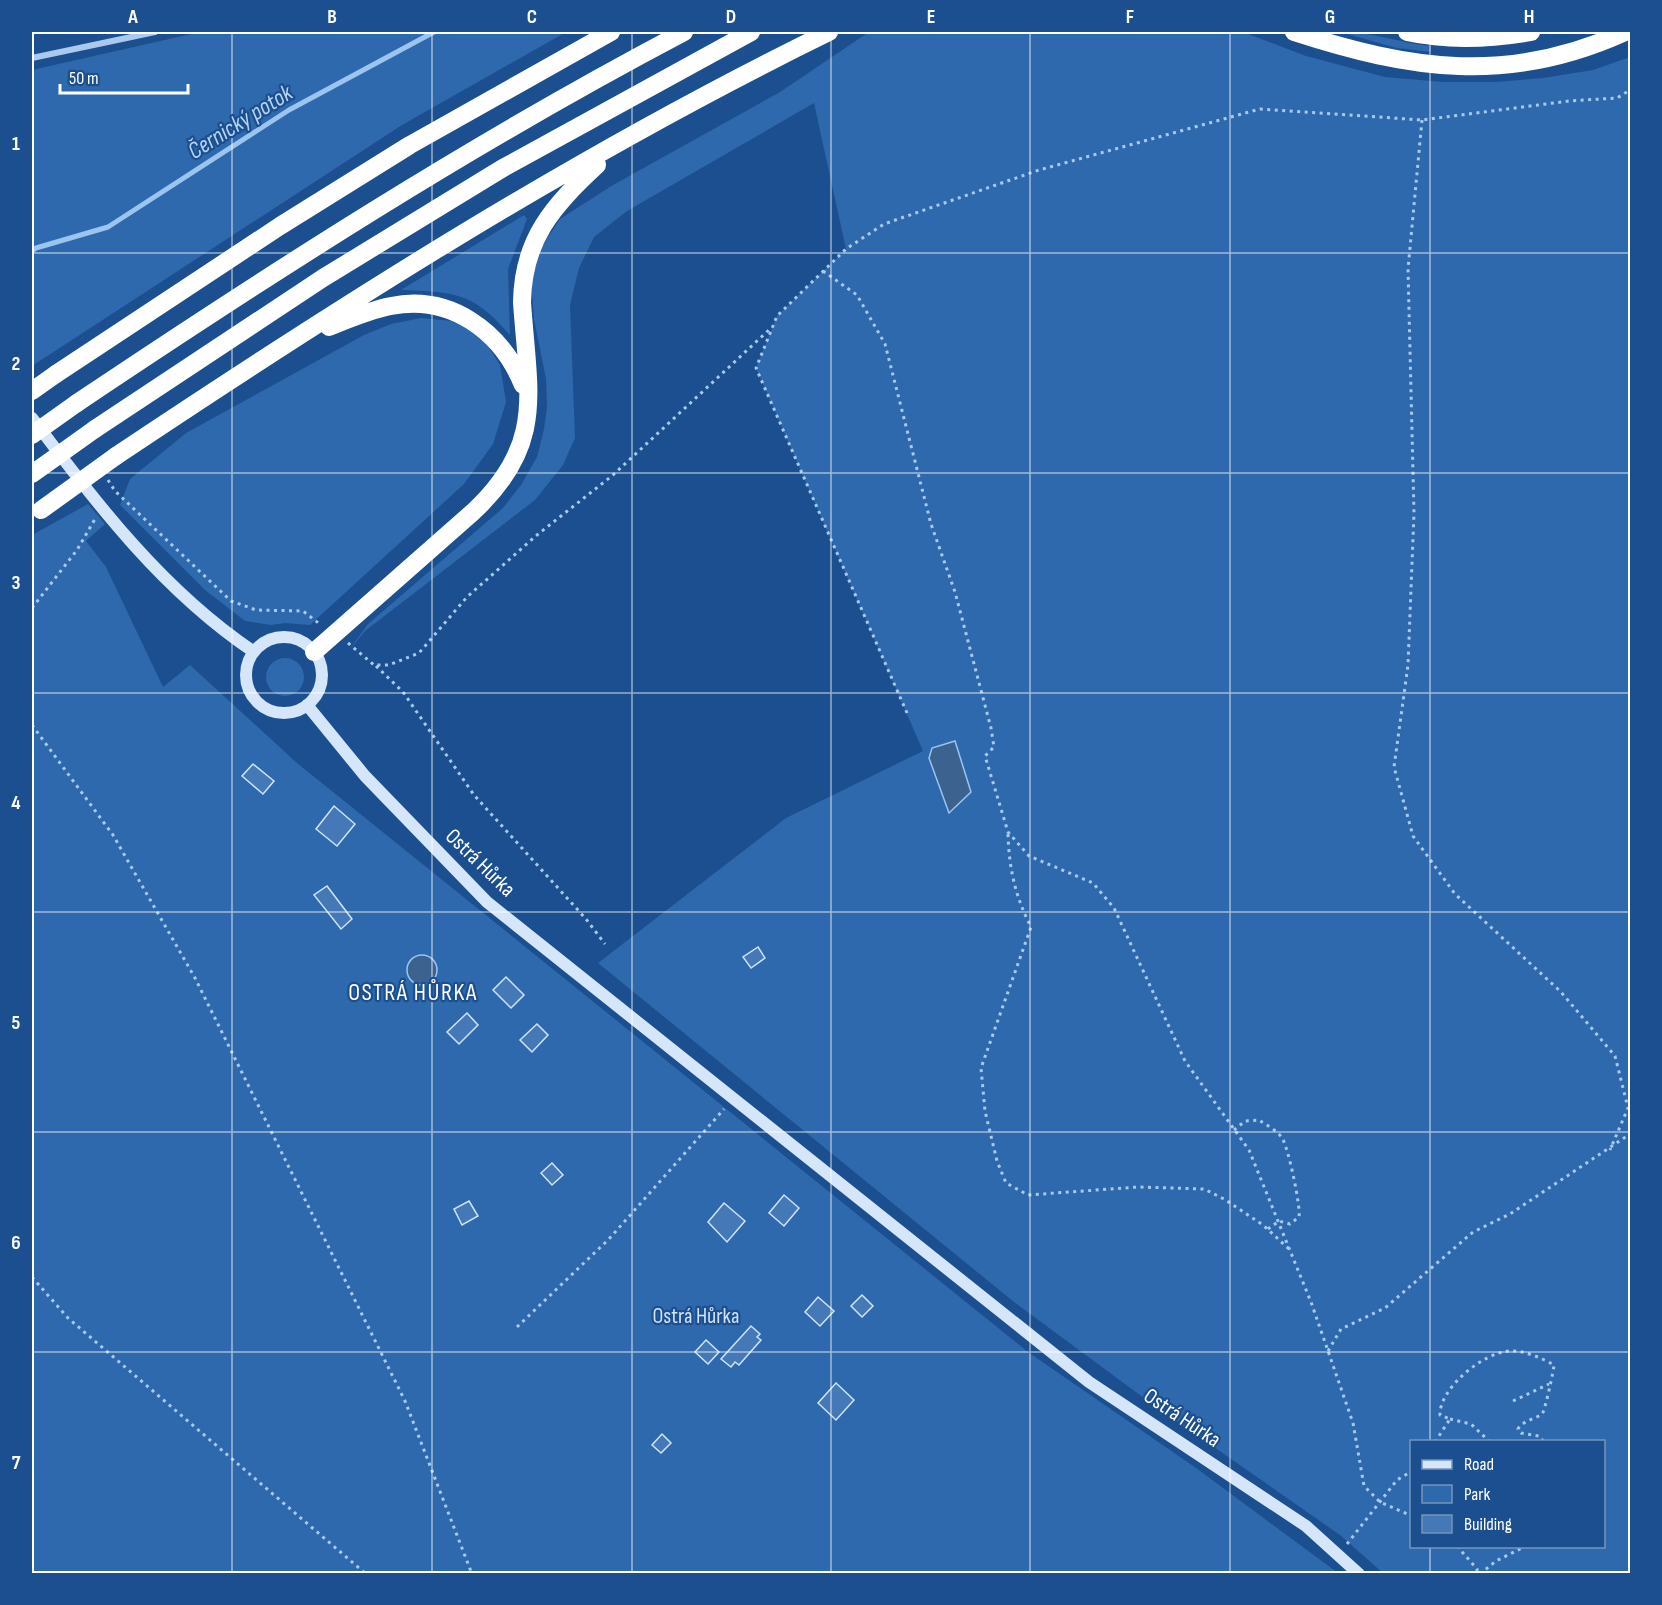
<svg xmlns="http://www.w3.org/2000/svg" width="1662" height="1605" font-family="'Sofia Sans Condensed',sans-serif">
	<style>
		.green { fill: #2e69ad; fill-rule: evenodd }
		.water { fill: #3c6290; stroke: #9cc4f0; stroke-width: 1.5 }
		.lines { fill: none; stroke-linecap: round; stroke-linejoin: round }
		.stream { stroke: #9cc4f0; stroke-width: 5 }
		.building { fill: #4478b7; stroke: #cfe3fa; stroke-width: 1.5 }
		.path { stroke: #a9c9ee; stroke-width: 3; stroke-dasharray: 3 4.5; stroke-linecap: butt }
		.street { stroke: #a9c9ee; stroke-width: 6 }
		.secondary { stroke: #d6e6fa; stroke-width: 12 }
		.highway { stroke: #fff; stroke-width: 18 }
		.highway-bridge { stroke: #fff; stroke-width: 18 }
		.grid { fill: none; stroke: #fff; stroke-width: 1.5; stroke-opacity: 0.55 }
		.labels { text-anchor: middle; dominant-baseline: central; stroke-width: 4.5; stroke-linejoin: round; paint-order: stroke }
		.street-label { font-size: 22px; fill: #fff; stroke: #1b4f8f }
		.park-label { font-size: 22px; fill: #cfe3fa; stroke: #1b4f8f }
		.water-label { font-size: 24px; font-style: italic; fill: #b5d3f5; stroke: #1b4f8f }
		.neighbourhood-label { font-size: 24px; letter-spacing: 1.5px; fill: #fff; stroke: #1b4f8f }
		.neatline { fill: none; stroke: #fff; stroke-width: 2 }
		.grid-label { font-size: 20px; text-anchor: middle; font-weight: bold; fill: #fff }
	</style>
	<rect width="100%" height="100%" fill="#1b4f8f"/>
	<!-- green -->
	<path class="green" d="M200 32H566L402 125 32 366V70Z
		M869 32H1243L1306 56 1385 77 1443 82H1496L1543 78 1593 70 1630 57V1573H1383L1340 1535 1148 1401 1014 1302 598 963 786 818 923 751 756 368 777 316 846 249 814 103 627 211 594 237 579 268 570 305 575 438 563 465 535 500 365 631 347 653 368 624 503 508 521 485 537 457 544 429 547 407 546 379 534 319 531 280 539 251 560 219 613 185 780 92ZM1412 1442H1604V1546H1412Z
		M1340 32C1371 31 1400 43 1431 46V52L1397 48Z
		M524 215 527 219 508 269 510 335C473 292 455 292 401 290Z
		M421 318 452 321 480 334 500 365 506 402 493 444 464 484 310 625 285 623 271 625 245 621 205 590 120 505 130 479 186 433 364 335 391 324Z
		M88 504 105 524 86 541 106 567 163 687 190 665 297 763 1028 1352 1196 1468 1338 1573 32 1574V535Z
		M266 677a19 19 0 1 1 38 0a19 19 0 1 1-38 0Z"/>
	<!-- water -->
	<path class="water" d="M955 741 971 792 949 813 929 758 932 748Z
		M407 970a15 15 0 1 1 30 0a15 15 0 1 1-30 0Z"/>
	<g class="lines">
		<!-- stream -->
		<path class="stream" d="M32 251 36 248 108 227 289 110 434 32"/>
	</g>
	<!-- building -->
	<path class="building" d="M253 764 274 781 263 794 242 776Z
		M334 806 355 824 337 846 316 829Z
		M327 886 352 919 341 929 314 895Z
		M758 947 765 958 751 968 743 957Z
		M506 977 524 995 511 1008 493 990Z
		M467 1013 478 1025 459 1044 447 1032Z
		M537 1024 548 1035 532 1052 520 1040Z
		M552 1163 563 1175 552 1185 541 1173Z
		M784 1195 799 1208 784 1226 769 1213Z
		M469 1201 478 1216 462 1225 454 1209Z
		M724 1203 745 1221 727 1242 708 1222Z
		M862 1295 873 1306 862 1317 851 1306Z
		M818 1297 834 1311 820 1326 805 1312Z
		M751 1326 760 1334 757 1337 761 1340 739 1365 735 1362 731 1367 721 1359Z
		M706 1340 719 1352 708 1364 695 1352Z
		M836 1383 854 1400 836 1420 818 1403Z
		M662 1434 671 1443 661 1453 652 1445Z"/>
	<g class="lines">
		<!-- path -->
		<path class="path" d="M1422 120 1408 269 1414 513 1408 665 1394 767 1413 836 1455 894 1561 992 1615 1056 1628 1108 1610 1150
			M823 271 857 295 885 344 931 524 955 592 991 728 994 747 985 756 1008 832 1029 856 1093 883 1114 908 1185 1061 1249 1150 1311 1302 1353 1423 1364 1486 1380 1502 1412 1516
			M108 480 115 491 231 601 256 610 303 611 321 625
			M32 608 77 550 95 519
			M348 643 374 665H389L419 653 467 597 537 535 613 475 771 328
			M376 666 403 692 474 795 586 919 605 944
			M907 713 756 368 777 316 846 249 884 224 1039 170 1260 109 1422 120 1569 101 1617 98 1630 90
			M32 725 113 835 195 978 405 1401 472 1574
			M1008 834C1009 868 1015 896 1031 927L981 1068 985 1111 997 1161 1006 1183 1028 1195 1138 1187 1204 1189 1224 1199 1263 1225 1289 1249
			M1234 1130 1245 1121 1259 1120C1266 1125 1277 1130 1282 1138 1288 1146 1301 1207 1299 1217L1290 1224 1279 1221 1268 1229
			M32 1277 68 1318 366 1574
			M517 1327 609 1239 724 1109
			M1328 1351 1341 1329 1385 1308 1473 1232 1510 1214 1630 1134
			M1513 1401 1549 1384
			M1450 1419 1471 1424 1490 1442
			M1435 1442 1450 1419 1440 1415C1439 1389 1483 1352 1510 1351 1523 1350 1542 1358 1554 1365 1554 1369 1545 1411 1542 1414 1535 1419 1522 1421 1518 1429L1521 1433 1539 1436 1544 1442
			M1347 1544 1397 1480 1412 1471
			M1457 1546 1477 1569V1574
			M1480 1574 1496 1561 1526 1546"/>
		<!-- street -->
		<path class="street" d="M32 58 155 32"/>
		<!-- secondary -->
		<path class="secondary" d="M32 418C98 505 162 590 254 652
			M246 675a38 38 0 1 1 76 0a38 38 0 1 1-76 0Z
			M307 705 365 776 487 902 1089 1382 1306 1526 1359 1574"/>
		<!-- highway -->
		<path class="highway" d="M1294 32C1411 70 1508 85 1625 32
			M1407 32C1448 41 1490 39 1531 32
			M329 327C349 319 370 310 391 306 450 294 501 331 523 385
			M56 374 280 226 410 145 611 32
			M77 403C274 271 473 143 684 32
			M95 429 323 278 503 168 751 32
			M116 456C345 303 581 153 829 32
			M314 652 473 512C546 444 528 393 522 302 523 239 553 206 597 165"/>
		<!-- highway-bridge -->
		<path class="highway-bridge" d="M32 391 56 374
			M32 435 77 403
			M32 474 95 429
			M41 510 116 456"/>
	</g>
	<!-- grid -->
	<path class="grid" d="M232 32V1574M432 32V1574M632 32V1574M831 32V1574M1030 32V1574M1230 32V1574M1430 32V1442M32 253H1630M32 473H1630M32 693H1630M32 912H1630M32 1132H1630M32 1352H1630M1430 1546V1574"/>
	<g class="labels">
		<!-- street labels -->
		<g class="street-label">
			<text transform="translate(480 863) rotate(44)">Ostrá Hůrka</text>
			<text transform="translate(1182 1418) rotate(34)">Ostrá Hůrka</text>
		</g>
		<!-- park labels -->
		<g class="park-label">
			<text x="696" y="1316">Ostrá Hůrka</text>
		</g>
		<!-- water labels -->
		<g class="water-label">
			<text transform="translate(240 122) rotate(-32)">Černický potok</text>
		</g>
		<!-- neighbourhood labels -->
		<g class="neighbourhood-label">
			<text x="413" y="992">OSTRÁ HŮRKA</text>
		</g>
	</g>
	<!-- border -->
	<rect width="1662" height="1605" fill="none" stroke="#1b4f8f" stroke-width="66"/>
	<!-- legend -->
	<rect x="1410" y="1440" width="195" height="108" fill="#1b4f8f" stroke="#7695bc" stroke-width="1.5"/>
	<rect x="1422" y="1460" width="30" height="9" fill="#d6e6fa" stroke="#7695bc" stroke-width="1.5"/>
	<text x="1464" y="1470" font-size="18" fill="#ffffff">Road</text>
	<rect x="1422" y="1485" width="30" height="18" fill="#2e69ad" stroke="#7695bc" stroke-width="1.5"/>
	<text x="1464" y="1500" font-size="18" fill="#ffffff">Park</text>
	<rect x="1422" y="1515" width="30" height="18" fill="#4478b7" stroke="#7695bc" stroke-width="1.5"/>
	<text x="1464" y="1530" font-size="18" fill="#ffffff">Building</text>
	<!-- scale -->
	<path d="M60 84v9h128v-9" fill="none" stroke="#ffffff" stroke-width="3"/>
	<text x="69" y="84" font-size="18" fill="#ffffff" stroke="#1b4f8f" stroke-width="4.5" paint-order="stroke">50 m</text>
	<rect x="33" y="33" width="1596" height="1539" class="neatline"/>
	<g class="grid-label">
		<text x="133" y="23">A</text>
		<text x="332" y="23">B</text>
		<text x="532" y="23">C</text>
		<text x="731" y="23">D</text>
		<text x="931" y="23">E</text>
		<text x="1130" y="23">F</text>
		<text x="1330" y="23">G</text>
		<text x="1529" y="23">H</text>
		<text x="16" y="150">1</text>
		<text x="16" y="370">2</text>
		<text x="16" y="589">3</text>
		<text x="16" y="809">4</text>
		<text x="16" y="1029">5</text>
		<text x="16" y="1249">6</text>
		<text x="16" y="1469">7</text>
	</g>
</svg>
